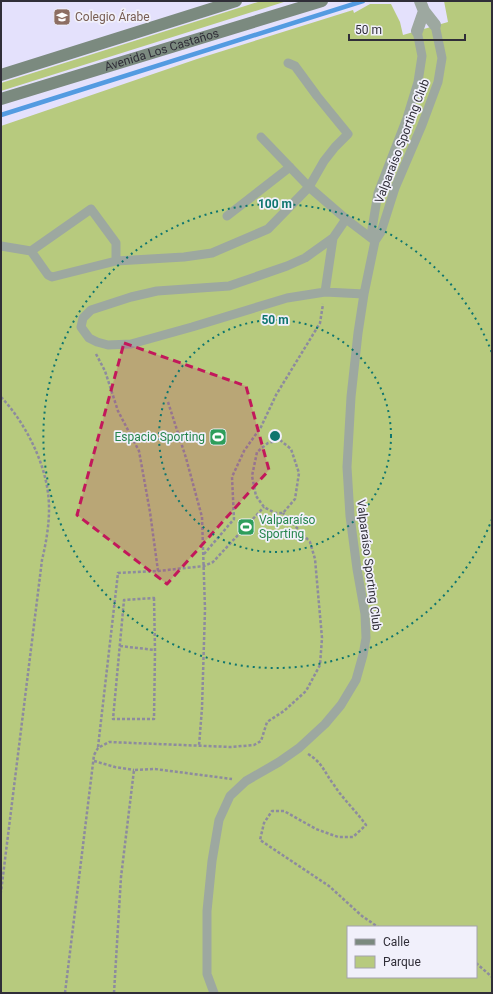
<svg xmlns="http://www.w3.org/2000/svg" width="493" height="994" font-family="Roboto,sans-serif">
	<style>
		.green { fill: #b7ca7e; fill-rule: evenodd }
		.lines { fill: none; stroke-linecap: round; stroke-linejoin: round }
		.stream { stroke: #539be1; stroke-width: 4.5 }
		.path { stroke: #8d8b9e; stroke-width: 2.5; stroke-dasharray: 3 2; stroke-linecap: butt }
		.lane { stroke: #9da8a0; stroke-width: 9 }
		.street { stroke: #9da8a0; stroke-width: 12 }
		.secondary { stroke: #7b8a7f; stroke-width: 12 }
		.marked { fill: #c2185b; fill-opacity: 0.2; stroke: #c2185b; stroke-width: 3; stroke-dasharray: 8 5; stroke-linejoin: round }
		.ring { fill: none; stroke: #0f766e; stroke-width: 2; stroke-dasharray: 2 4 }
		.labels { text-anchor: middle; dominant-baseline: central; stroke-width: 3.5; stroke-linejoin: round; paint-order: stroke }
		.education-label { font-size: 12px; fill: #785e54; stroke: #f1f0fb; text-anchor: start }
		.street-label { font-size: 12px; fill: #302e38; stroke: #f1f0fb }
		.leisure-label { font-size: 12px; fill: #27864d; stroke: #f1f0fb; text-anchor: end }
		.centre { fill: #0f766e; stroke: #f1f0fb; stroke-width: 2 }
		.ring-label { font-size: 12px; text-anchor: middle; font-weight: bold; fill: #0f766e; stroke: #f1f0fb; stroke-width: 3.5; stroke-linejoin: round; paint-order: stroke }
	</style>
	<rect width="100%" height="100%" fill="#e4e1fc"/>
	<!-- green -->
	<path class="green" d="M261 1H287L1 91V83Z
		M444 1H492V993H1V126L197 59 353 10 354 13 370 4H391L400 22 403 35 448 22ZM348 927H476V977H348Z"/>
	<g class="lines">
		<!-- stream -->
		<path class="stream" d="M1 115 363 1"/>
		<!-- path -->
		<path class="path" d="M96 354 105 371 118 411 139 451 150 512 158 571
			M1 397C24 421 44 460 48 493 51 515 47 539 42 560L1 892
			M168 402 186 458 202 517 205 609 202 708 199 746
			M280 440 291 449 299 473 295 499 283 513H275L264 507 256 496 252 476 257 452 268 443Z
			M204 554 234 519 232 477 244 451 261 427 276 395 320 323 323 304
			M154 598 155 650 154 719H113L124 600Z
			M120 646 155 650
			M98 747 118 573 158 571 204 566 213 562 264 507
			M308 754C323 763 324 772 334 785 343 799 356 811 366 825L353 837H338L316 829 284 811H272L264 823 260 840 329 886 362 916 378 927
			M94 761 115 767 134 770
			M476 963 492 977
			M65 993 94 755 98 748 109 742 231 747 254 745 261 741 267 722 284 711 306 691 320 665 322 638 315 559 310 542 283 513
			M114 993 121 877 134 770 155 769 232 779"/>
		<!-- lane -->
		<path class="lane" d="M417 31 422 56 418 82 407 118 378 193 372 229 375 241 381 232 395 188 422 125 438 82 442 58 435 25
			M227 216 290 167
			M333 238 305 258 287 266 229 286 157 291 131 297 91 310 83 318 81 327 89 338 97 342 108 345 131 344 192 327 287 298 325 292 364 294
			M1 246 31 251 91 209 116 243V261
			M31 251 48 275 52 277 116 261 184 257 212 253 268 229 309 187 324 161 335 147 348 134 317 96 295 66 288 63
			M325 292 333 238 346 219
			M214 993 207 974V911L212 861 219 820 230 796 246 781 279 762 299 748 325 724 341 705 356 680 363 655 366 638 365 614 357 569 350 516 347 467 351 397 358 333 364 294 375 241 346 219 309 187 261 137"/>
		<!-- street -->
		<path class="street" d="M420 1 424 11 435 25
			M417 31 424 11"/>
		<!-- secondary -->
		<g class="secondary">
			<path d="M1 75 236 1"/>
			<path id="s1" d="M1 99 322 1"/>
		</g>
	</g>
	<!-- marked area -->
	<path class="marked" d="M124 343 246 386 269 470 167 584 77 515Z"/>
	<!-- distance rings -->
	<g class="ring">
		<circle cx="275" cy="436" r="116"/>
		<path d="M492 519A232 232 0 1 1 492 353"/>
	</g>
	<!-- icons -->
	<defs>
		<g id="school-square" transform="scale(0.9)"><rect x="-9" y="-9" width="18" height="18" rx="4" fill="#8d6e63" stroke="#f1f0fb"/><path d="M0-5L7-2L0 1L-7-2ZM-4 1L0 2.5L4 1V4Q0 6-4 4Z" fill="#fff"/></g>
		<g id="stadium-square" transform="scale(0.9)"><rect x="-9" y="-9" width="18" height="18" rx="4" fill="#2e9e5b" stroke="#f1f0fb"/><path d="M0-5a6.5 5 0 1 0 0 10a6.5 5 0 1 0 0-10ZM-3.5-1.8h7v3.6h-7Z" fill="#fff"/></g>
	</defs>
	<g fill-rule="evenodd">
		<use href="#school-square" x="62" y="17"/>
		<use href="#stadium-square" x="218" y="437"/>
		<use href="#stadium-square" x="246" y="527"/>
	</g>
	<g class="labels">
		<!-- education labels -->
		<g class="education-label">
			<text x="75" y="17">Colegio Árabe</text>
		</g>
		<!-- street labels -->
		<g class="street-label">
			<text stroke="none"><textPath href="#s1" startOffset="168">Avenida Los Castaños</textPath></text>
			<text transform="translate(402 141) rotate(-69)">Valparaíso Sporting Club</text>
			<text transform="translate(369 565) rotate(83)">Valparaíso Sporting Club</text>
		</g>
		<!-- leisure labels -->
		<g class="leisure-label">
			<text x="205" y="437">Espacio Sporting</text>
			<text x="259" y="520" text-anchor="start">Valparaíso<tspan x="259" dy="14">Sporting</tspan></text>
		</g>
	</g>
	<circle cx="275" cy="436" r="6" class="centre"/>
	<g class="ring-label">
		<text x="275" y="208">100 m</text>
		<text x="275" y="324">50 m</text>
	</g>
	<!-- border -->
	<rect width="493" height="994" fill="none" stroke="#302e38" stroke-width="4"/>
	<!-- legend -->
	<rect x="347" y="926" width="130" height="52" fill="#f1f0fb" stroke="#a4a2ad"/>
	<rect x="355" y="939" width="20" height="6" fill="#7b8a7f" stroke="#a4a2ad"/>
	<text x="383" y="946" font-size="12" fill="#302e38">Calle</text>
	<rect x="355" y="956" width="20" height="12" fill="#b7ca7e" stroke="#a4a2ad"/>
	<text x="383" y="966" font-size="12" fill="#302e38">Parque</text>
	<!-- scale -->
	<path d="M349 34v6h116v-6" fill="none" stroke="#302e38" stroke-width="2"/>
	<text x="355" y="34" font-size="12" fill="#302e38" stroke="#f1f0fb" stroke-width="3" paint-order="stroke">50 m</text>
</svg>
